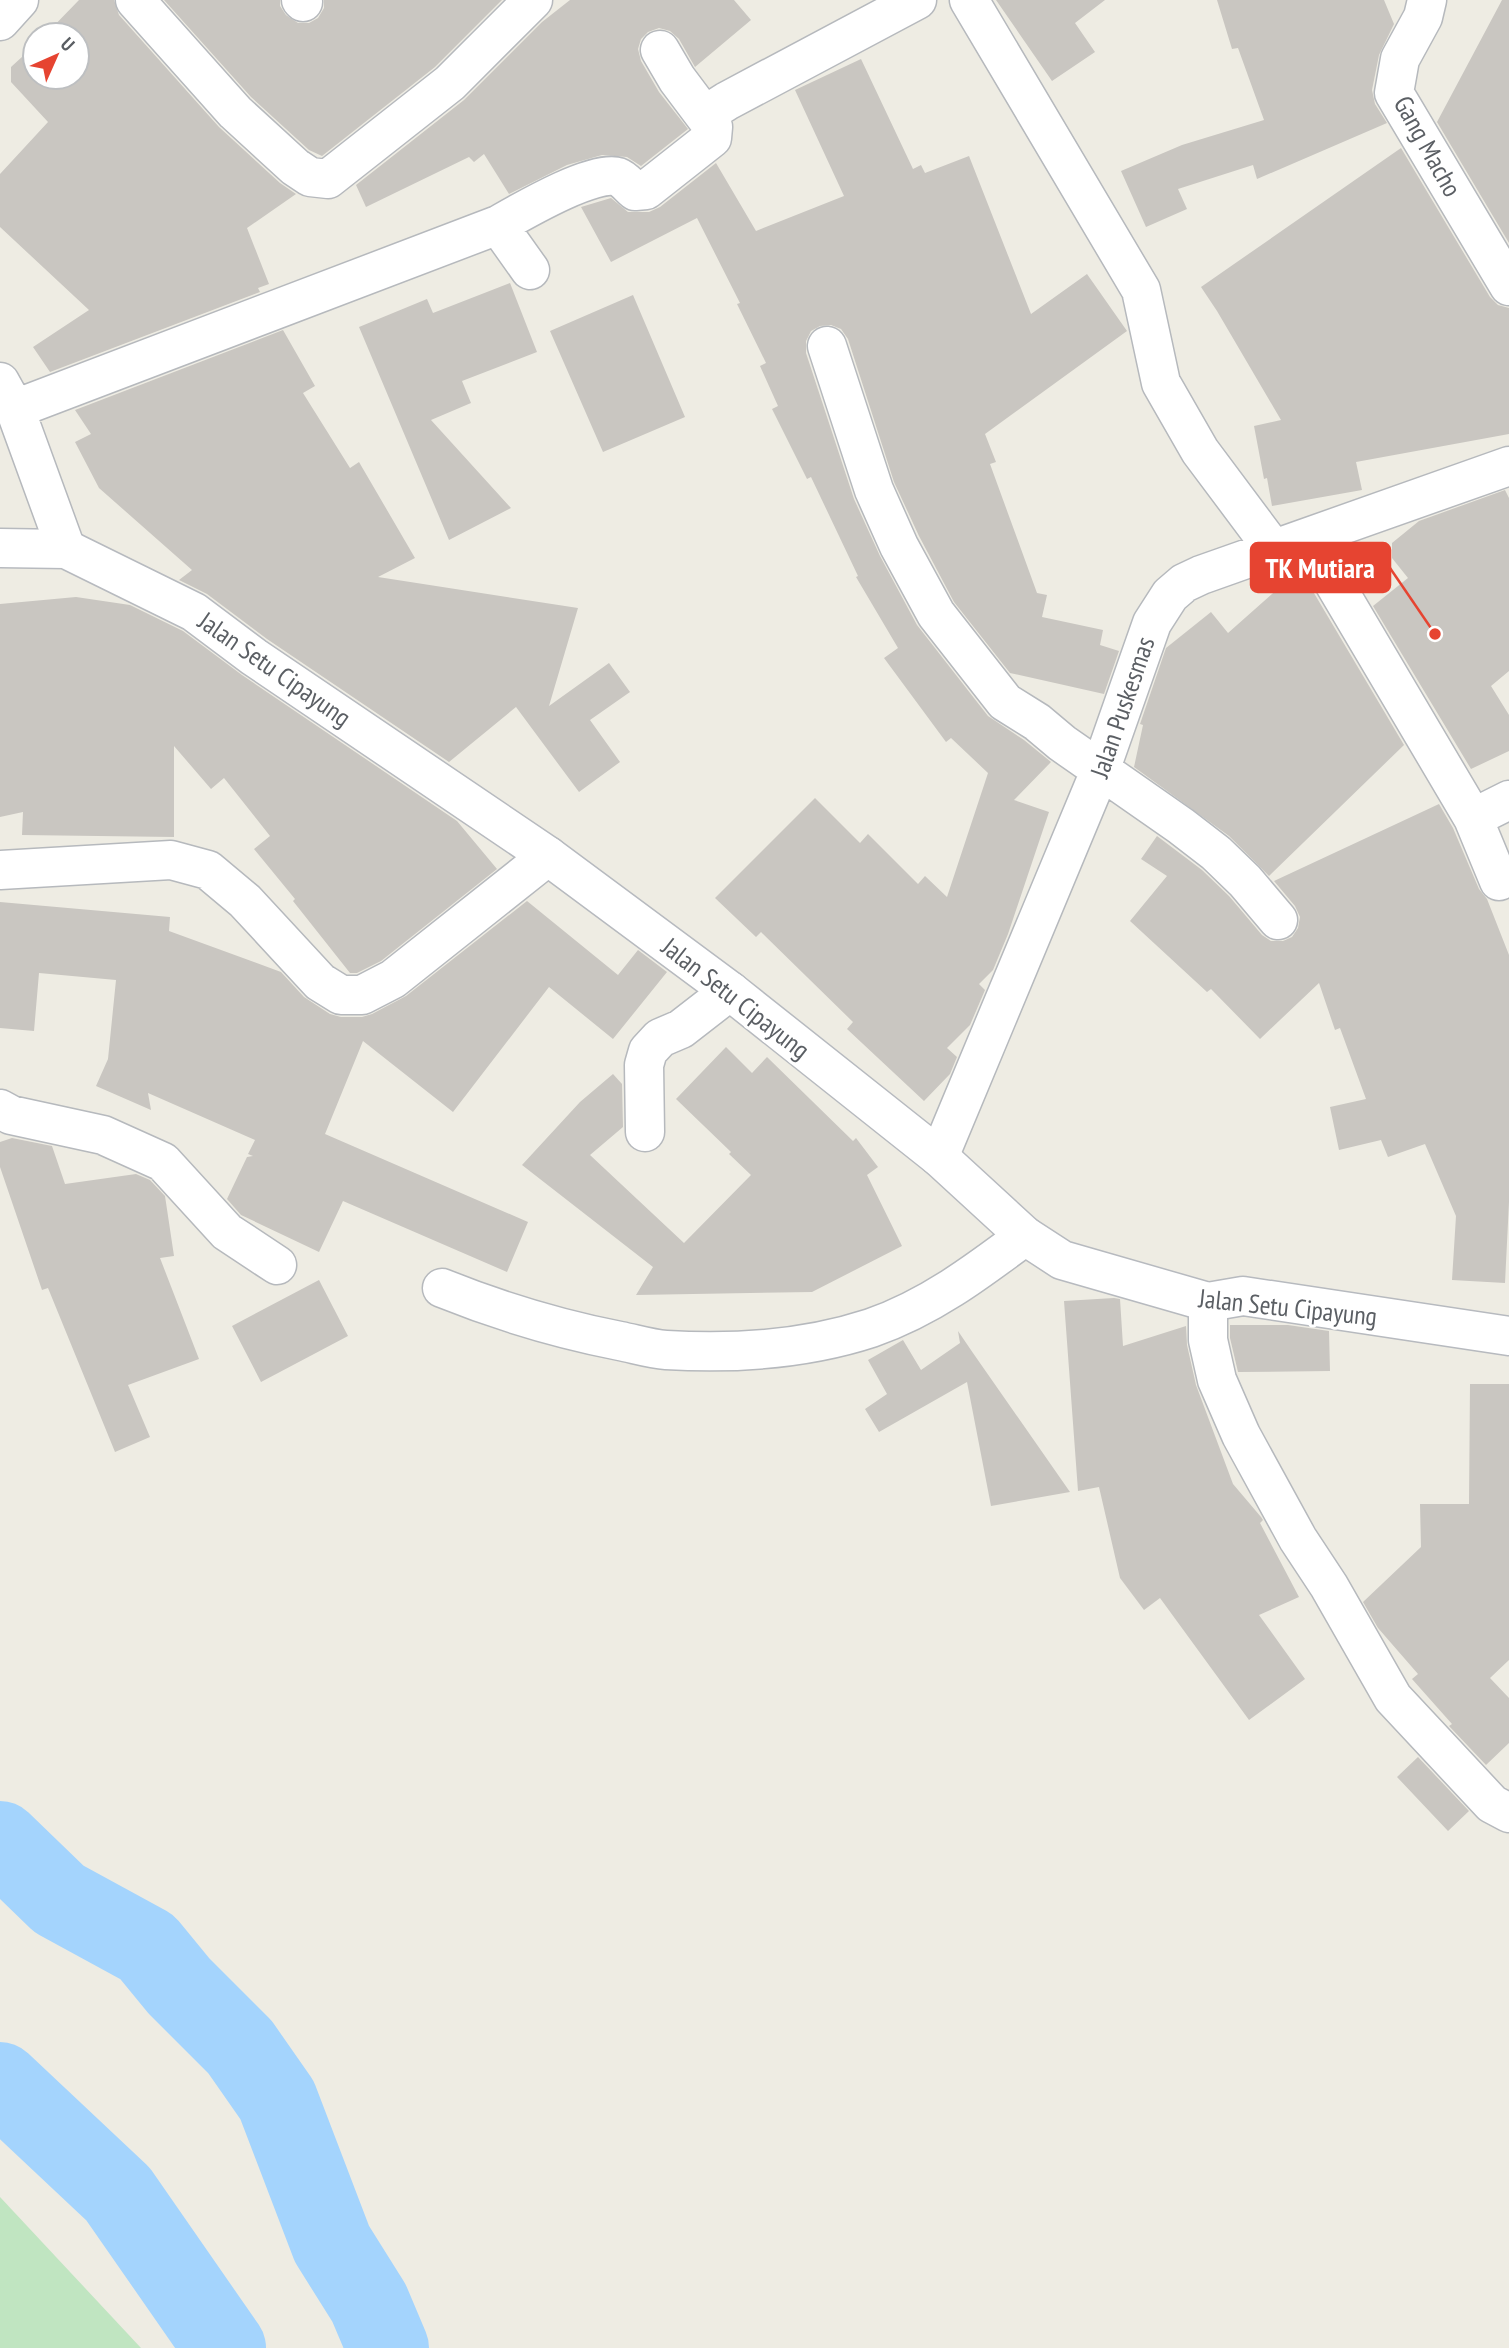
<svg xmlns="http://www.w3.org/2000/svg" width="1509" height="2348" font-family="'PT Sans Narrow',sans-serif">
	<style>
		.green { fill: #c0e5c1 }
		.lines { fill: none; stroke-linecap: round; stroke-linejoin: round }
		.river { stroke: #a4d4fd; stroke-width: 82 }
		.building { fill: #c9c6c1 }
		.street-casing { stroke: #b6b9bd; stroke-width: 41 }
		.secondary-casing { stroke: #b7babf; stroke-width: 41 }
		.street { stroke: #fff; stroke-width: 38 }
		.secondary { stroke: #fff; stroke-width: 38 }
		.labels { text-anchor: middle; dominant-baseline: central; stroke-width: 6; stroke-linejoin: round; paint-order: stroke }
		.street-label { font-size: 26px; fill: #5b5f64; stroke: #fff }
		.leader { fill: none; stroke: #e64431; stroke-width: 2.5 }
		.callout-dot { fill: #e64431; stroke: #fff; stroke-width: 2.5 }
		.callout { fill: #e64431; stroke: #e64431; stroke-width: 2.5 }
		.callout-label { font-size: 28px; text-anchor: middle; font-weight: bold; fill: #fff }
	</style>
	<rect width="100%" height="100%" fill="#eeece3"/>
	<!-- green -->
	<path class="green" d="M0 2197 141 2348H0Z"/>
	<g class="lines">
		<!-- river -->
		<path class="river" d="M0 1842 59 1899 147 1947 179 1986 240 2047 277 2100 332 2244 369 2303 388 2348
			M0 2083 118 2194 225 2348"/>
	</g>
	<!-- building -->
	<path class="building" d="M79 0H114L119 15 219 127 280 183 296 194 247 228 269 284 258 288 260 292 50 372 33 347 89 310 0 227V174L48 122 11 82V67L35 45V77H77V35H45Z
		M164 0H280V6L286 15 298 23H309L318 18 324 8V0H502L435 67 322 156 309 150 251 97Z
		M570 0H734L751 20 695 67 679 39 670 31 659 28 648 32 641 39 638 49 641 61 659 92 688 129 641 166 627 157 602 155 567 165 509 194 484 154 474 162 469 157 366 207 356 185 464 100 542 22Z
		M996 0H1105L1075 23 1095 52 1052 81Z
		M1217 0H1384L1394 24 1379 55 1372 90 1375 104 1387 123 1257 179 1253 165 1178 189 1187 209 1146 227 1121 171 1182 145 1264 120 1238 48 1232 49Z
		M1502 0H1509V243L1437 122Z
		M861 59 913 169 921 165 925 173 969 156 1031 314 1087 274 1127 331 985 434 996 462 990 464 1037 593 1047 595 1042 617 1103 630 1100 645 1119 651 1104 694 1010 673 954 602 919 536 894 482 848 339 841 329 831 325 820 326 811 331 806 341V353L854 499 880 556 917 625 988 716 1024 740 1051 762 1014 800 1049 812 1008 934 993 970 979 984 985 990 970 1025 947 1048 957 1057 950 1074 924 1101 847 1029 853 1022 761 932 756 937 715 898 815 798 860 843 868 834 918 884 925 876 947 897 988 773 951 738 946 742 884 658 898 648 856 577 858 576 811 477 807 479 772 409 778 406 760 366 766 363 737 304 740 303 697 218 611 262 581 207 611 198 628 212H649L660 207 716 163 756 231 844 196 795 90Z
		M1401 148 1490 297 1498 305 1509 308V434L1356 462 1362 490 1272 506 1267 478 1264 479 1254 426 1281 420 1217 311 1201 287Z
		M510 283 537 352 462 381 471 403 431 420 511 508 449 540 359 327 427 299 433 313Z
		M633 295 685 417 603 452 550 331Z
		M283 330 315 386 303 393 350 468 359 462 415 558 378 577 578 608 549 706 609 663 630 692 590 720 620 762 579 792 516 707 449 762 267 639 207 594 179 580 192 570 99 488 75 442 91 434 75 410Z
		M1505 490 1509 498V671L1491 686 1509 715V751L1471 769 1373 606 1408 578 1392 558V543L1419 521Z
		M1298 571 1308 583 1404 745 1269 876 1229 836 1134 767 1143 725 1140 724 1166 648 1211 612 1228 633Z
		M76 597 130 605 183 631 242 675 457 821 497 869 381 961 357 973H350L293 901 295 899 254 849 270 836 224 778 211 789 174 746V837L22 835 23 812 0 817V604Z
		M1439 804 1453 828 1479 889 1487 899 1509 955V1202L1505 1283 1452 1280 1456 1216 1425 1144 1388 1157 1381 1140 1339 1150 1330 1107 1366 1099 1340 1028 1335 1030 1319 983 1260 1039 1211 989 1207 992 1130 921 1167 876 1141 859 1157 836 1202 870 1229 896 1262 935 1271 941H1283L1292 937 1298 928 1300 917 1295 906 1274 881Z
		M527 901 618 975 638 950 667 972 613 1039 549 987 453 1112 363 1041 325 1134 528 1222 507 1272 343 1201 319 1252 241 1215 227 1199 247 1157 253 1156 248 1154 255 1140 148 1093 151 1110 96 1086 108 1059 116 980 39 973 34 1031 0 1028V902L170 917 169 931 281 972 304 997 330 1014 341 1017H362L372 1014 406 996Z
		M726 1047 752 1073 767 1057 853 1141 856 1138 878 1167 867 1175 902 1246 812 1292 636 1295 653 1267 522 1165 580 1102 613 1074 622 1084 623 1127 590 1155 684 1243 751 1175 729 1154 731 1152 676 1099Z
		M12 1138 52 1146 65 1184 136 1174 150 1180 165 1196 174 1256 160 1258 199 1359 128 1385 150 1437 115 1452 48 1288 42 1290 0 1167V1142Z
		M319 1280 348 1336 261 1382 232 1326Z
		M1114 1298 1120 1299 1123 1346 1186 1326 1187 1345 1196 1385 1233 1484 1261 1517 1263 1520 1260 1523 1299 1597 1259 1615 1305 1679 1249 1720 1160 1598 1144 1610 1120 1578 1099 1487 1078 1491 1064 1301Z
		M1230 1325H1288L1329 1331 1330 1371 1238 1372 1230 1338Z
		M958 1331 973 1353 1070 1492 991 1506 967 1382 879 1432 865 1409 887 1394 868 1360 903 1340 921 1370 960 1343Z
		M1470 1384H1509V1660L1490 1678 1509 1698V1743L1486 1765 1449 1726 1452 1724 1412 1679 1418 1674 1378 1628 1363 1602 1421 1547 1420 1504H1469Z
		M1418 1757 1469 1811 1448 1831 1397 1777Z"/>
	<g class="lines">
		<!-- street casing -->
		<g class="street-casing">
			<path id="street" d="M135 0 235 112 295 167 310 177 328 179 450 83 533 0
				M301 0 303 2
				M969 0 1141 290 1161 383 1200 451 1274 550
				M1427 0 1423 17 1400 59 1394 93 1509 286
				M0 21 19 0
				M705 115 727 101 917 0
				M498 225C521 212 594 169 618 177 624 179 630 187 635 191L646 190 712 138 713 127 677 79 660 50
				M827 346 874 490 899 546 936 614 1005 702 1037 722 1062 743 1181 826 1216 853 1245 881 1278 920
				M0 382 15 409 66 549
				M15 409 498 225 530 270
				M1308 539 1473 818 1499 881
				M1473 818 1509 800
				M0 870 171 860 208 870 245 901 320 982 341 995H362L393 979 548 856
				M0 1109 11 1115 103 1135 163 1162 227 1232 277 1265
				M645 1132 644 1065 648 1051 660 1038 681 1029 730 991
				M939 1157 1100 771 1152 623 1170 595 1184 583 1201 575 1509 466
				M442 1288C499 1311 559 1329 620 1341 635 1344 651 1349 666 1350 733 1354 807 1349 871 1328 929 1308 977 1272 1025 1236
				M1208 1302V1340L1217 1380 1241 1435 1298 1539 1329 1586 1393 1698 1492 1804 1509 1813"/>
		</g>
		<!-- secondary casing -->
		<g class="secondary-casing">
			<path id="secondary" d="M0 548 66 549 194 612 254 657 548 856 730 991 939 1157 1025 1236 1062 1260 1208 1302 1243 1296 1509 1336"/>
		</g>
		<!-- street -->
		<use href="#street" class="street"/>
		<!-- secondary -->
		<use href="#secondary" class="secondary"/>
	</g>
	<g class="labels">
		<!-- street labels -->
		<g class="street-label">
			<text transform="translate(1428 146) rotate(61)">Gang Macho</text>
			<text transform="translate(275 669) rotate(35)">Jalan Setu Cipayung</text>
			<text transform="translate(1122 707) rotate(-71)">Jalan Puskesmas</text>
			<text transform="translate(736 998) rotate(38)">Jalan Setu Cipayung</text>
			<text transform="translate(1288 1307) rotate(6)">Jalan Setu Cipayung</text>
		</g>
	</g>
	<!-- callouts -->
	<path class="leader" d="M1435 634L1390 568"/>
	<circle class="callout-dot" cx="1435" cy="634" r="7"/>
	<rect class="callout" x="1251" y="543" width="139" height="49" rx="7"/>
	<g class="callout-label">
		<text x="1320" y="578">TK Mutiara</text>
	</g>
	<!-- north arrow -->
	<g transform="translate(56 56) rotate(45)"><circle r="33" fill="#ffffff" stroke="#bdbfc1" stroke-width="2"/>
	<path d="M0-5L12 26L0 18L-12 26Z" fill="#e64431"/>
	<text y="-10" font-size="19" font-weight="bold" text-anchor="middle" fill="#5b5f64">U</text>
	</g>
</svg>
